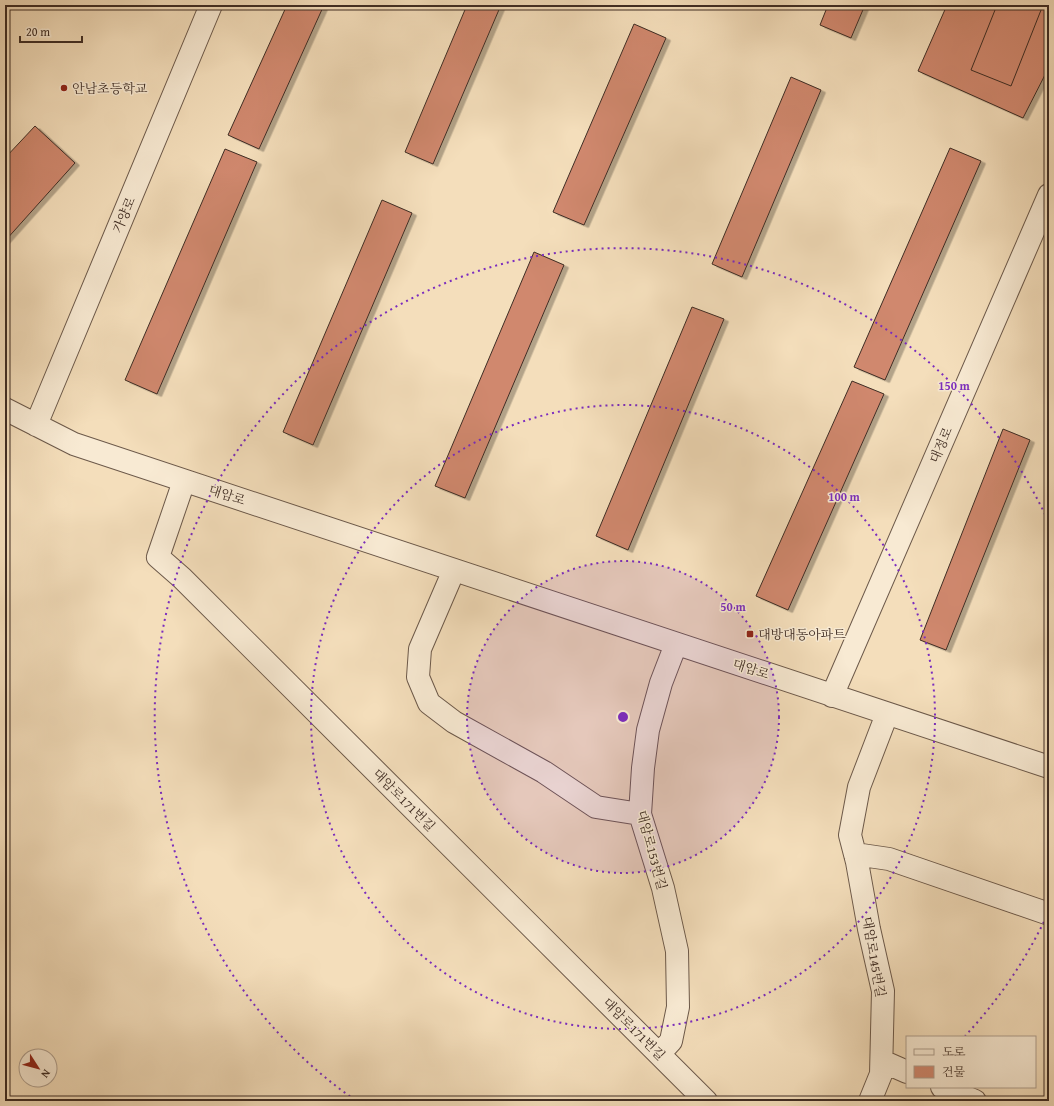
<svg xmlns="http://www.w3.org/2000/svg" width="1054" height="1106" font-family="'Gentium Book Plus','Noto Serif KR',serif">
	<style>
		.building { fill: #d0886e; stroke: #3f2d24; filter: url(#shadow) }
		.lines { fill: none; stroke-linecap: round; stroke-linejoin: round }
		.minor-casing { stroke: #6c594a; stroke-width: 24 }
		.minor { stroke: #f8ead3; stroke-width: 22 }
		.ring { fill: none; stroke: #7b2cbf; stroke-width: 2; stroke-dasharray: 2 4 }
		.poi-dot { fill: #8f2418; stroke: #f8ead3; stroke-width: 1.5 }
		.labels { text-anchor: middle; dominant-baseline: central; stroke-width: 3; stroke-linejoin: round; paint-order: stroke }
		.poi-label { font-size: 13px; fill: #3f2d24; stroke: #f8ead3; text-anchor: start }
		.street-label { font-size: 13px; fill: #3f2d24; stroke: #f8ead3 }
		.centre { fill: #7b2cbf; stroke: #f8ead3; stroke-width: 2 }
		.ring-label { font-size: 12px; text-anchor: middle; font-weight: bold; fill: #7b2cbf; stroke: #f8ead3; stroke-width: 3; stroke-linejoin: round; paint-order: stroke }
	</style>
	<defs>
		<filter id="shadow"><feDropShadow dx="4.5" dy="2.5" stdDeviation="0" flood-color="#0004"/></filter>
	</defs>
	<rect width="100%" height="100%" fill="#f4debb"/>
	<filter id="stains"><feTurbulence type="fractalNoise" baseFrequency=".005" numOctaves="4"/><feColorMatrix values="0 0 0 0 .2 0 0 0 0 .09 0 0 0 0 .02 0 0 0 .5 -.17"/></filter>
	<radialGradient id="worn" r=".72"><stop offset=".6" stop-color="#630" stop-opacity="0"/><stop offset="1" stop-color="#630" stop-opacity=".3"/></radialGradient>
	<!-- building -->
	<path class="building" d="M287 5H324L259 149 228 135Z
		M467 5H501L433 164 405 152Z
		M828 5H865L851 38 820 25Z
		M947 5H1049V67L1023 118 918 71Z
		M997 5H1043L1011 86 971 70Z
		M634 24 666 38 584 225 553 212Z
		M791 77 821 90 742 277 712 264Z
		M35 126 75 163 5 241V158Z
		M950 148 981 161 885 380 854 367Z
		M225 149 257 162 157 394 125 380Z
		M382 200 412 213 313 445 283 432Z
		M534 252 564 265 465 498 435 486Z
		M692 307 724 319 628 550 596 536Z
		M852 381 884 394 788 610 756 596Z
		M1003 429 1030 440 946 650 920 640Z"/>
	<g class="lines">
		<!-- minor casing -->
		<g class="minor-casing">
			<path id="minor" d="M5 409 74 444 1049 767
				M36 425 211 5
				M184 481 158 557 182 578 706 1101
				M454 570 420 649 418 677 429 703 454 722 544 772 596 807 640 814
				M832 696 1049 195
				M855 854 889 859 1049 914
				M659 1054 671 1041 678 1007 677 951 663 888 640 814 643 768 648 730 661 683 676 644
				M882 1061 907 1072
				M942 1087 975 1101
				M870 1101 881 1074 883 991 869 929 857 862 850 835 859 787 887 714"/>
		</g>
		<!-- minor -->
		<use href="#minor" class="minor"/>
	</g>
	<!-- distance rings -->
	<circle cx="623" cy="717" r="156" fill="#7b2cbf" fill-opacity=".12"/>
	<g class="ring">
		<circle cx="623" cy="717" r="156"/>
		<circle cx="623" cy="717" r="312"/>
		<path d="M1049 911A468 468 0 0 1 965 1036M355 1100A468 468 0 1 1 1049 523"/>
	</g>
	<!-- markers -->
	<g class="poi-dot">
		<circle cx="64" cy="88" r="4"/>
		<rect x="746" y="630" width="8" height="8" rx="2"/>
	</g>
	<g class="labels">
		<!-- poi labels -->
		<g class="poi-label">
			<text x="72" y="88">안남초등학교</text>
			<text x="758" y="634">대방대동아파트</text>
		</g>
		<!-- street labels -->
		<g class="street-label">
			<text transform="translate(124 215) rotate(-67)">가양로</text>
			<text transform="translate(941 445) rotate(-67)">대정로</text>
			<text transform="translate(227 495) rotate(18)">대암로</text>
			<text transform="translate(751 669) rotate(18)">대암로</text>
			<text transform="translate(404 800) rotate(45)">대암로171번길</text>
			<text transform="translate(652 850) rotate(75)">대암로153번길</text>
			<text transform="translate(874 957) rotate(80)">대암로145번길</text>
			<text transform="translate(634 1029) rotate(45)">대암로171번길</text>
		</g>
	</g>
	<circle cx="623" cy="717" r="6" class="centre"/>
	<g class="ring-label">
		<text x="954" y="390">150 m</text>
		<text x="844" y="501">100 m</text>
		<text x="733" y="611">50 m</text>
	</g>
	<!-- margin -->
	<rect width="1054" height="1106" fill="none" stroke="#f4debb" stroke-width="20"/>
	<rect x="6" y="6" width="1042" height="1094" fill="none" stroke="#3f2d24" stroke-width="2"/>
	<rect x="10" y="10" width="1034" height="1086" fill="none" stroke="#3f2d24"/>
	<!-- legend -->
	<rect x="906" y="1036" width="130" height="52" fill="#f8ead3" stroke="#ae9e8d"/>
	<rect x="914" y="1049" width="20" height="6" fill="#f8ead3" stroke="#ae9e8d"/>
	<text x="942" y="1056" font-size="12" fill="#3f2d24">도로</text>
	<rect x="914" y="1066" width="20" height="12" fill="#d0886e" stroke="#ae9e8d"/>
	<text x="942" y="1076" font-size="12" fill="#3f2d24">건물</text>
	<!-- north arrow -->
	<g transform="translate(38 1068) rotate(126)"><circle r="19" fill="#f8ead3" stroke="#ae9e8d"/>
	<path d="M0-3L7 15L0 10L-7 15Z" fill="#8f2418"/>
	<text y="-6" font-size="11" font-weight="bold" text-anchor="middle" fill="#3f2d24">N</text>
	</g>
	<!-- scale -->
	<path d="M20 36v6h62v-6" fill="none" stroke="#3f2d24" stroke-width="2"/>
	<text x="26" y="36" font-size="12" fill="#3f2d24" stroke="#f8ead3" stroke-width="3" paint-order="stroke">20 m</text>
	<rect width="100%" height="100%" filter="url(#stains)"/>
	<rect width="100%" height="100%" fill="url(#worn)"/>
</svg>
